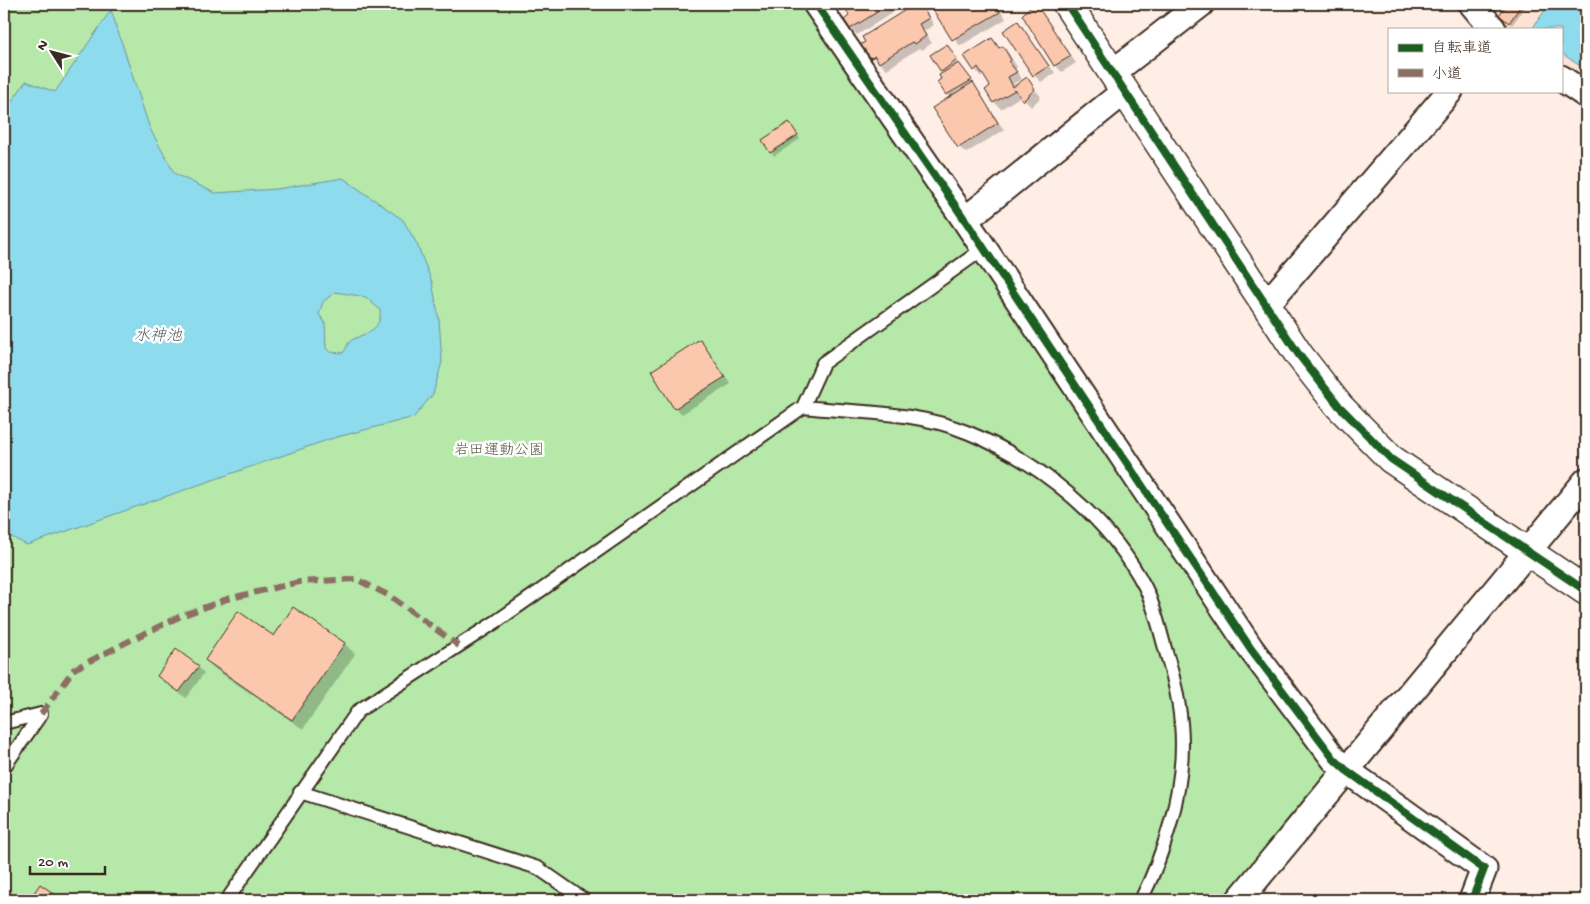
<svg xmlns="http://www.w3.org/2000/svg" width="1590" height="904" font-family="'Gochi Hand','Klee One',sans-serif">
	<style>
		.built { fill: #fde3d5 }
		.green { fill: #b5e8a9; stroke: #788964 }
		.water { fill: #8edbed; stroke: #6d949a; fill-rule: evenodd }
		.shadow { fill: #0003 }
		.building { fill: #fcc8ad; stroke: #3b2a1e }
		.lines { fill: none; stroke-linecap: round; stroke-linejoin: round }
		.lane-casing { stroke: #3b2a1e; stroke-width: 16 }
		.street-casing { stroke: #3b2a1e; stroke-width: 29 }
		.secondary-casing { stroke: #3b2a1e; stroke-width: 31 }
		.lane { stroke: #fff; stroke-width: 12 }
		.street { stroke: #fff; stroke-width: 25 }
		.secondary { stroke: #fff; stroke-width: 28 }
		.quiet { stroke: #8d6e63; stroke-width: 6; stroke-dasharray: 12 6; stroke-linecap: butt }
		.cycleway-casing { stroke: #fff; stroke-width: 11 }
		.cycleway { stroke: #1b5e20; stroke-width: 8 }
		.labels { text-anchor: middle; dominant-baseline: central; stroke-width: 5; stroke-linejoin: round; paint-order: stroke }
		.park-label { font-size: 15px; fill: #5a5a41; stroke: #fff }
		.water-label { font-size: 16px; font-style: italic; fill: #545f5c; stroke: #fff }
	</style>
	<rect width="100%" height="100%" fill="#feeee6"/>
	<filter id="ink" filterUnits="userSpaceOnUse"><feTurbulence type="fractalNoise" baseFrequency=".02" numOctaves="2"/><feDisplacementMap in="SourceGraphic" scale="10" xChannelSelector="R" yChannelSelector="G"/><feConvolveMatrix kernelMatrix="1 2 1 2 8 2 1 2 1" color-interpolation-filters="sRGB"/></filter>
	<g filter="url(#ink)">
		<!-- built -->
		<path class="built" d="M1482 4H1586V85L1561 68V29H1504Z"/>
		<!-- green -->
		<path class="green" d="M4 4H816L1346 770 1239 900H4Z"/>
		<!-- water -->
		<path class="water" d="M1549 4H1586V70L1561 53V29H1532Z
			M111 10 150 129 175 174 215 193 277 189 343 178 403 220 417 244 432 282 439 319 442 362 433 394 414 417 330 439 27 545 4 533V113L26 81 55 92ZM335 292 366 297 380 310C382 331 366 332 352 340 347 342 347 349 343 353L330 352 326 348 325 323 319 314 323 302Z"/>
		<!-- shadow -->
		<path class="shadow" d="M845 4H894L897 10 857 35 851 28 850 17Z
			M917 4 925 10 934 25 924 31 932 43 922 50 919 48 887 69 872 57 864 37Z
			M945 4H997L1006 19 960 46 935 10Z
			M1035 4 1076 63 1062 72 1055 65 1024 15Z
			M1508 4H1527L1512 25 1500 15Z
			M1018 23 1055 73 1041 82 1034 75Z
			M992 39 1000 49 1003 47 1009 54 1017 67 1015 70 1022 79 1013 84 1015 87 1027 79 1041 97 1031 107 1021 96 1001 109 994 102 991 86 984 74 981 77 965 56Z
			M947 45 1004 130 966 153 959 147 950 98 939 82 944 73 942 71Z
			M792 127 800 139 774 156 763 140Z
			M700 340 731 384 682 414 675 408Z
			M294 609 345 644 355 654 303 729 216 670 206 660 274 638Z
			M198 667 204 673 186 698 158 676Z"/>
		<!-- building -->
		<path class="building" d="M844 4H890L850 29 844 20 849 16Z
			M915 4H920L929 18 919 24 926 36 915 44 912 42 879 63 875 56 871 58 860 45 865 42 862 37Z
			M942 4H995L1000 12 952 40 933 10Z
			M1033 4H1036L1071 56 1054 66 1022 15Z
			M1507 4H1522L1509 23 1499 15Z
			M1018 21 1049 66 1033 76 1003 31Z
			M992 38 999 48 1003 46 1011 60 1009 62 1017 72 1008 77 1013 87 1027 77 1035 89 1023 101 1015 90 993 103 985 90 990 86 978 67 974 71 964 56Z
			M947 44 957 60 941 72 930 55Z
			M959 63 972 80 946 95 937 82 941 79 939 75Z
			M973 82 998 123 958 148 932 108Z
			M789 122 798 135 770 153 762 140Z
			M700 339 725 377 674 409 651 371Z
			M293 607 345 643 292 720 205 660 238 611 274 636Z
			M176 649 199 666 179 692 157 676Z
			M40 884 63 900H31L30 899Z"/>
		<g class="lines">
			<!-- lane casing -->
			<g class="lane-casing">
				<path id="lane" d="M803 407C859 413 916 411 969 433 1040 462 1109 518 1145 587 1155 607 1160 631 1166 652 1175 681 1182 713 1182 744 1182 796 1164 854 1141 900
					M4 723 41 714
					M4 767 41 714
					M300 792 538 868 584 900
					M227 900 358 711 497 621 803 407 823 363 983 249"/>
			</g>
			<!-- street casing -->
			<g class="street-casing">
				<path id="street" d="M816 4 965 220 1251 649 1334 759 1346 770 1484 869 1472 900
					M1472 4 1493 29
					M1112 73 1201 4
					M1561 78 1586 95
					M965 220 1125 91
					M1267 304 1450 91
					M1239 900 1586 481"/>
			</g>
			<!-- secondary casing -->
			<g class="secondary-casing">
				<path id="secondary" d="M1067 4 1299 355 1339 406 1391 459 1586 591"/>
			</g>
			<!-- lane -->
			<use href="#lane" class="lane"/>
			<!-- street -->
			<use href="#street" class="street"/>
			<!-- secondary -->
			<use href="#secondary" class="secondary"/>
			<!-- quiet -->
			<path class="quiet" d="M41 714 74 669 139 636 181 616 227 599 299 582 356 579 390 596 459 646"/>
			<!-- cycleway casing -->
			<g class="cycleway-casing">
				<path id="cycleway" d="M816 4 965 220 1251 649 1334 759 1346 770 1484 869 1472 900
					M1067 4 1299 355 1339 406 1391 459 1586 591"/>
			</g>
			<!-- cycleway -->
			<use href="#cycleway" class="cycleway"/>
		</g>
	</g>
	<g class="labels">
		<!-- park labels -->
		<g class="park-label">
			<text x="499" y="451">岩田運動公園</text>
		</g>
		<!-- water labels -->
		<g class="water-label">
			<text x="158" y="337">水神池</text>
		</g>
	</g>
	<!-- margin -->
	<rect width="1590" height="904" fill="none" stroke="#fff" stroke-width="20"/>
	<rect x="10" y="10" width="1570" height="884" fill="none" stroke="#3b2a1e" stroke-width="2" filter="url(#ink)"/>
	<!-- legend -->
	<rect x="1388" y="28" width="175" height="65" fill="#ffffff" stroke="#b1aaa5"/>
	<rect x="1398" y="44" width="25" height="8" fill="#1b5e20" stroke="#b1aaa5"/>
	<text x="1432" y="52" font-size="15" fill="#3b2a1e">自転車道</text>
	<rect x="1398" y="69" width="25" height="8" fill="#8d6e63" stroke="#b1aaa5"/>
	<text x="1432" y="78" font-size="15" fill="#3b2a1e">小道</text>
	<!-- north arrow -->
	<g transform="translate(52 52) rotate(306)" stroke="#ffffff" stroke-width="4" paint-order="stroke">
	<path d="M0-4L9 19L0 12L-9 19Z" fill="#3b2a1e"/>
	<text y="-8" font-size="14" font-weight="bold" text-anchor="middle" fill="#3b2a1e">N</text>
	</g>
	<!-- scale -->
	<path d="M30 866v8h75v-8" fill="none" stroke="#3b2a1e" stroke-width="2.5"/>
	<text x="38" y="866" font-size="15" fill="#3b2a1e" stroke="#ffffff" stroke-width="4" paint-order="stroke">20 m</text>
</svg>
